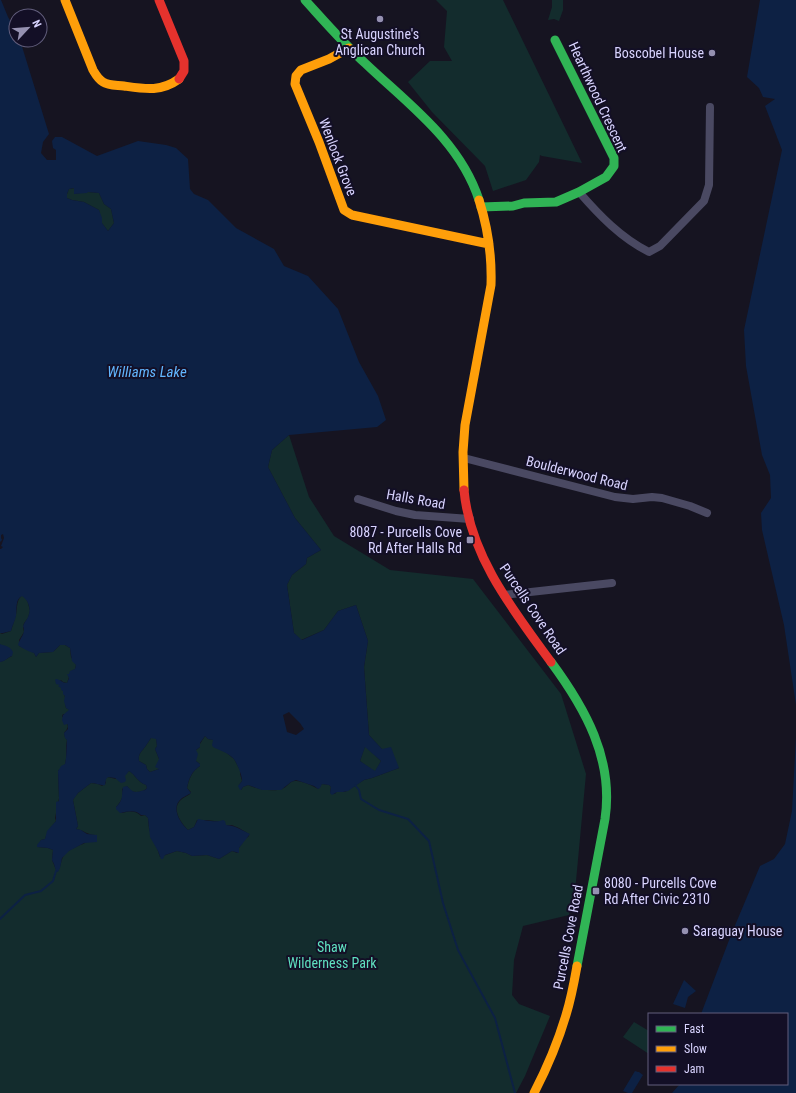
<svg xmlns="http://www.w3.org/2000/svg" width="796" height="1093" font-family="'Roboto Condensed',sans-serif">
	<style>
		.green { fill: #132c2d }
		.water { fill: #0d2144; fill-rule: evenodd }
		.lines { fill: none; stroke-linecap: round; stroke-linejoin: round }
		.stream { stroke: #0d2144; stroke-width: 2 }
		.street { stroke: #4a4962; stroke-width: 8 }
		.fast { stroke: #30b455; stroke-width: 9 }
		.slow { stroke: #ff9f0a; stroke-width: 9 }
		.jam { stroke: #e5322d; stroke-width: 9 }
		.poi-dot { fill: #9591b1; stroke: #130f26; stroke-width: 1.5 }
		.labels { text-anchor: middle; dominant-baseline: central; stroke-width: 4; stroke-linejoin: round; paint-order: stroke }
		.poi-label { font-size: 14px; fill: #d9d4ff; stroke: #130f26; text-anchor: end }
		.street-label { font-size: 14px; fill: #d9d4ff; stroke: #130f26 }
		.park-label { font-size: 14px; fill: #5fe0c0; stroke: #130f26 }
		.water-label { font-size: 15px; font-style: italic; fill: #62b6ff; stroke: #130f26 }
	</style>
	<rect width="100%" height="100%" fill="#161421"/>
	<!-- green -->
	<path class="green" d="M436 0H503L582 163 542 156 540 155 539 162 526 180 493 191 485 166 432 112 408 82 430 61H452L444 47 447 11Z
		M552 0H563V10L559 21 554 19 548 20 552 7Z
		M75 188 74 194 88 192 99 193 104 204 111 209 114 223 108 231 101 222 99 210 84 202 72 200 67 198V194L69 189Z
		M289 435 309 497 334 536 390 570 473 579 561 694 586 774 576 881 569 915 523 926 514 960 512 995 519 1004 550 1016 525 1076 516 1093H0V662C4 661 7 658 12 656L0 644V633L2 634 11 631C12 627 14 622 15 618 18 610 15 602 22 595L26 599 28 603 30 611 28 618 24 623 23 627 24 632 19 640V646C25 648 29 651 34 653L36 657 39 653 52 652 54 651 60 645H65L70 648 71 657 76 665 75 669 72 671 69 675 68 674 69 677 67 683 63 682 61 680 57 684H60C61 688 63 690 64 694 66 698 65 703 66 708L70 710 66 714H63L62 716C67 724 71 725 64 733L65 737 67 740 66 746V759L65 764 58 771 59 798 55 818 56 821 48 831 45 839 41 840 38 847 48 848 53 850 52 860 57 872C62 866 60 860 65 854 70 849 78 846 85 843 89 841 92 838 95 835 88 835 83 830 76 829L78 826 73 800 74 798 78 793 91 783 98 784 102 786 106 783 105 780 107 777C121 780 119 781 129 771 136 775 136 781 146 785L147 788C144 792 136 793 131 791L127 786 122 789C124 797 121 801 116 807L122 813C128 811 136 810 141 816L145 815 148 818 149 829 158 851 160 857 177 851 186 853 192 856 207 855 219 859 232 851 237 853 239 852V848L244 840 249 836V834L239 828 232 825H226C219 820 206 820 197 820L194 827 188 830C181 823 170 808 182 799 184 797 188 796 190 794L191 792 187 788C189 779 192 771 200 766V764L196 761V750L200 747V744L205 736 208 739 213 740V742L234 759 240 770V774L242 781 239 785 241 790 243 787 248 785C256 789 275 793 284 788 288 786 290 781 295 781 300 780 314 786 318 789L322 784 329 785 331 787 330 793 335 794 337 791 345 792 364 780 372 778 399 768 369 735 364 667 368 641 356 605 338 611 324 630 301 640 294 633 287 585 292 575 306 564 307 558 321 550 295 518 268 467 272 450Z
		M151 738H156L157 746 155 749 159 759V769L150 772 147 769 146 765 139 761C138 754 141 752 145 747 147 744 149 741 151 738Z
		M365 746 381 761 375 772 360 761Z
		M634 1022 649 1031V1054L623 1037Z"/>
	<!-- water -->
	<path class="water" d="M0 0H1L8 17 16 31V40H20L49 134 43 142 41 153 47 160H56V150L53 148 52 141 55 137H62L97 156 138 141 166 145 176 148 188 159 190 189 194 194 208 200 236 228 274 249 284 266 308 276 338 309 359 362 378 396 386 420 377 427 289 435 272 450 268 467 295 518 321 550 307 558 306 564 292 575 287 585 294 633 302 640 324 630 338 611 356 605 368 641 364 667 369 735 382 749 391 747 399 768 372 778 364 780 348 791 343 792H337L332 795 330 793 331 787 329 785 322 784 320 788 318 789 314 786 296 780 291 782 281 790H262L248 785 243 787 241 790H240L238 786C239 784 241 783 242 781 243 777 236 761 233 758 228 753 219 750 213 747L212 745 213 740 208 739 205 736 200 743V747L196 750 198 754 196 761 200 764V766C192 771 189 778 187 788L191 793C188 795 185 796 182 798 170 807 180 823 188 830L194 827 198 819C204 820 217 823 223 820L225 821 226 825C237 826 241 830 250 834L239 848V853L232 851 219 859 207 855 192 856 186 853 177 851 165 855 163 859H161L158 851 150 837 148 818 145 815H141C135 809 127 812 120 813L116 809V807C124 799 121 796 123 787L127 786C133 792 134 793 141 791 146 789 143 792 147 788L146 785C137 782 136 775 129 771L125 776 126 780 125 782 121 783 115 778 108 777 106 779 105 785C101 786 96 783 91 783L78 793 73 800 78 826 76 829 81 830 87 834 97 835V842L84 843 69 851 62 858 60 868 58 872 56 871 54 864 52 860 53 850 48 848 37 847V845L41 840 45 839 47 831 56 821V802L59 801V798L58 771 60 768 61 766 65 764C67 756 66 748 67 740L65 738 64 733 68 729V725L67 724 64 725 62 720 63 715 69 710 66 708 64 701 65 696 63 694V691L61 690V688L58 686 60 685 56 684 55 680 56 679C60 679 62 683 67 683L69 678 67 674H69L70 671 75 669 76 665 72 661 70 648 65 645H60L53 652 39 653 36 657 34 653C29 652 22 648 18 645 19 640 24 635 24 630 24 626 22 628 24 624 25 621 26 621 27 619 32 610 29 601 22 596 15 599 17 609 16 616 15 621 12 626 11 631L3 633H0V549H1L3 547 1 546 4 538 3 534 1 535V538L2 540 0 542ZM74 188V194L87 193 88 192 99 193 104 204 111 209 114 223 108 231 102 223V218L99 210 84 202 72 200 67 198V194L69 189ZM289 712 300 723 304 729 296 735 287 732 283 715ZM151 738 156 739 157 746 155 749 159 759 155 767 159 769 150 772 147 769 146 765 139 761C138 754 141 752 145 747 147 744 149 741 151 738ZM365 747 381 761 375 771 360 761Z
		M760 0H796V705L784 625 762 530 761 513 771 498 770 475 762 455 746 366 744 330 782 150 765 106 775 99 763 97 759 88 747 77Z
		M0 644C5 646 10 646 13 652L12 656C7 658 4 662 0 662Z
		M796 737V1093H672L680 1084H787V1014H701L731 935 760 866 774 859 785 844 792 811Z
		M684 980 696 991 688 997 685 1008 673 1004Z
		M635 1071 638 1072H639L643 1075 632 1093H628L623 1091Z"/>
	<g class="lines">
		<!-- stream -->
		<path class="stream" d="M355 785 359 790 361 799 379 810 408 819 429 841 443 903 458 950 495 1018 515 1093
			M0 919 25 895 41 891 53 881 56 871"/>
		<!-- street -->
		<path class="street" d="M579 192C599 215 621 238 649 252L660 246 704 201 709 185 710 107
			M464 458 615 497 633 499 652 497 662 498 690 506 707 513
			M358 499 396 511 415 515 470 519
			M504 595 612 583"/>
		<!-- fast -->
		<path class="fast" d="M305 0C325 22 344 44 366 64 408 104 460 141 479 200
			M481 207 513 206 524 203 556 202 579 192 606 177 614 166V158L555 40
			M551 662C585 708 614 759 605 819L577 966"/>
		<!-- slow -->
		<path class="slow" d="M65 0 93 70C96 75 98 79 103 82 109 86 117 85 124 86 145 89 161 92 179 79
			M349 48 329 59 301 70 296 76 295 84 319 142 344 210 352 215 489 244
			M464 490 463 452 465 425 491 285C492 255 488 228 479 200
			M534 1093C547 1068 558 1042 566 1015 571 999 574 983 577 966"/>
		<!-- jam -->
		<path class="jam" d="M159 0 184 61V71L179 79
			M464 490C470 556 513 610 551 662"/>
	</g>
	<!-- markers -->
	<g class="poi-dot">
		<circle cx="380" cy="19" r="4"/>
		<circle cx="712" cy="53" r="4"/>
		<rect x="466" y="536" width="8" height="8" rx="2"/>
		<rect x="592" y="887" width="8" height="8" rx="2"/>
		<circle cx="685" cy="931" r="4"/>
	</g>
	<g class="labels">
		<!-- poi labels -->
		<g class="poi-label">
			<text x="380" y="34" text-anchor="middle">St Augustine's<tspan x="380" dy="16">Anglican Church</tspan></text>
			<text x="704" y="53">Boscobel House</text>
			<text x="462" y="532">8087 - Purcells Cove<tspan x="462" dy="16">Rd After Halls Rd</tspan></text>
			<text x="604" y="883" text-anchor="start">8080 - Purcells Cove<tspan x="604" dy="16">Rd After Civic 2310</tspan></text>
			<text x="693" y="931" text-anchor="start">Saraguay House</text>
		</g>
		<!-- street labels -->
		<g class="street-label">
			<text transform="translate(598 97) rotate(65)">Hearthwood Crescent</text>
			<text transform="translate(338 157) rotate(69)">Wenlock Grove</text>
			<text transform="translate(577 473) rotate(14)">Boulderwood Road</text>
			<text transform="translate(416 499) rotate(10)">Halls Road</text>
			<text transform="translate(533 609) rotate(56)">Purcells Cove Road</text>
			<text transform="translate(568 937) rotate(-79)">Purcells Cove Road</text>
		</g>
		<!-- park labels -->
		<g class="park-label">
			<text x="332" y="947">Shaw<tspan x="332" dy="16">Wilderness Park</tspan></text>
		</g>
		<!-- water labels -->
		<g class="water-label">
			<text x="147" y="372">Williams Lake</text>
		</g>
	</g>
	<!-- legend -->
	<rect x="648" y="1013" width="140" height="72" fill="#130f26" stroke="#625e7d"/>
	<rect x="656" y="1026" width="20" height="6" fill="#30b455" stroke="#625e7d"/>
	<text x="684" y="1033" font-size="12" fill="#d9d4ff">Fast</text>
	<rect x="656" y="1046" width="20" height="6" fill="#ff9f0a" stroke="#625e7d"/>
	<text x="684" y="1053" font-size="12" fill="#d9d4ff">Slow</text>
	<rect x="656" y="1066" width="20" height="6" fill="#e5322d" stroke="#625e7d"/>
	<text x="684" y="1073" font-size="12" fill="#d9d4ff">Jam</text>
	<!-- north arrow -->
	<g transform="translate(28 28) rotate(64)"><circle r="19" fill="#130f26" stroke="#625e7d"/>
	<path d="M0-3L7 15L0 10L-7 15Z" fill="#9591b1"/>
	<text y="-6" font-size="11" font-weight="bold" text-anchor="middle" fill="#d9d4ff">N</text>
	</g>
</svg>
